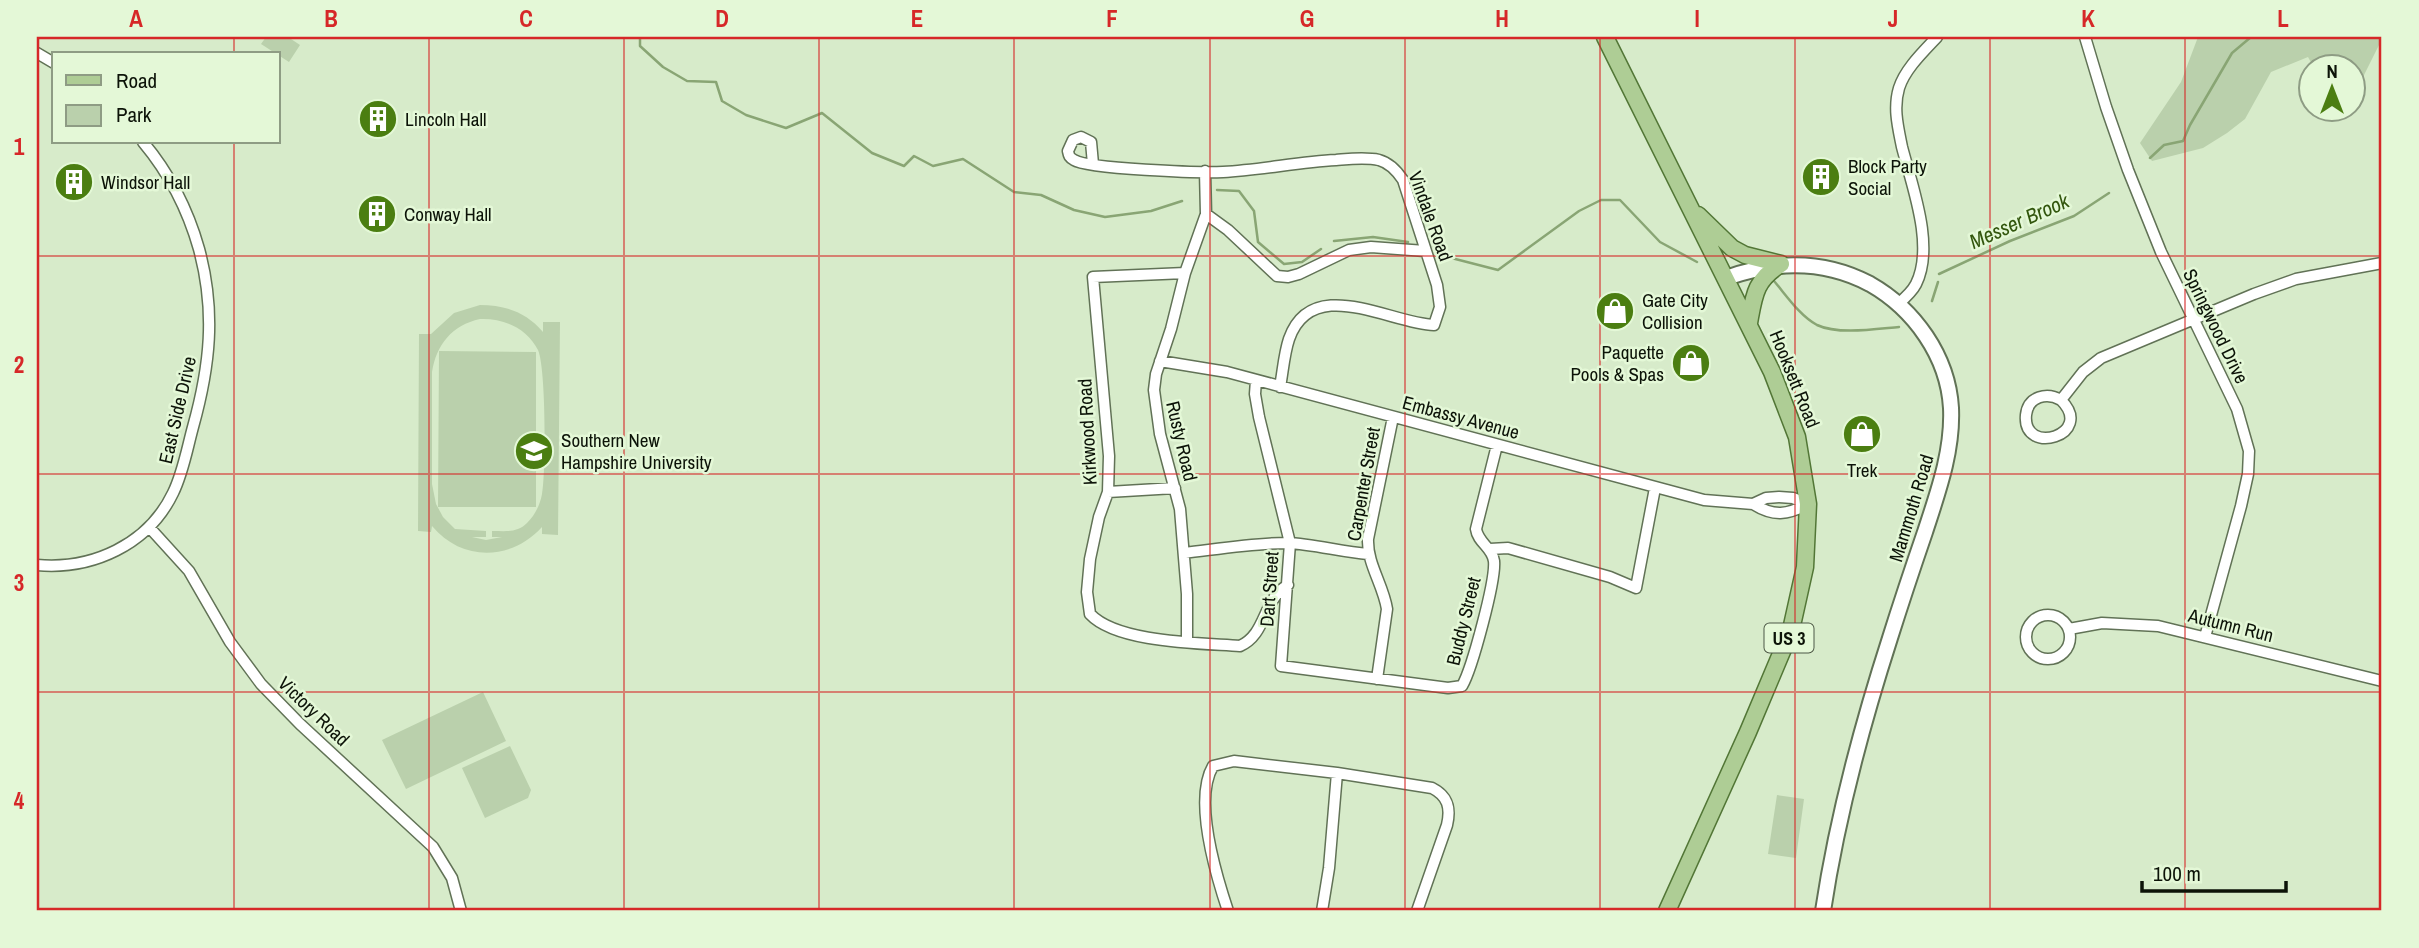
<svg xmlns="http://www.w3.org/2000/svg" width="2419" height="948" font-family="'Archivo Narrow',sans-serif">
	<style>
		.green { fill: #bad0ac; fill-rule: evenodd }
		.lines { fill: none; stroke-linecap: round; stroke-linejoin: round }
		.stream { stroke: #89a574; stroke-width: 2.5 }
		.minor-casing { stroke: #617256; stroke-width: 13 }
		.secondary-casing { stroke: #617256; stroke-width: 18 }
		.primary-casing { stroke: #527636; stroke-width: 19 }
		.minor { stroke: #fff; stroke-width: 10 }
		.secondary { stroke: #fff; stroke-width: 14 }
		.primary { stroke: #aecd95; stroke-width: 16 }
		.grid { fill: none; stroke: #d62828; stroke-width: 2; stroke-opacity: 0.55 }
		.labels { text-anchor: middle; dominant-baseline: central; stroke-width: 5; stroke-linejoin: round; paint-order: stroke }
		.shield { fill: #e4f8d7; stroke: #4d5846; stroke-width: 2 }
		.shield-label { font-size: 18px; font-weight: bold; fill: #0c1308 }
		.poi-label { font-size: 19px; fill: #0c1308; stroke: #e4f8d7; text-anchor: start }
		.street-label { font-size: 19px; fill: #0c1308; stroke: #e4f8d7 }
		.water-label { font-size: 21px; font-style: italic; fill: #32560d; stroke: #e4f8d7 }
		.neatline { fill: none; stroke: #d62828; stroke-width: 2.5 }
		.grid-label { font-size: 23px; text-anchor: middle; font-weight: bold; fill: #d62828 }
	</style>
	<rect width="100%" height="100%" fill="#d7ebca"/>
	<!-- green -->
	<path class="green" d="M266 37H288L300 45 289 62 261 44Z
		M2198 37H2382V39L2363 77 2353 79 2352 66H2313L2308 57 2271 72 2245 119 2227 133 2203 148 2152 161 2140 143 2181 82Z
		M480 305C505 305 526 312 543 332V322H560L558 535 542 534V527C511 561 462 562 432 526L431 532 418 531 419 334H431L454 313ZM480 319C503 318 527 328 538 350 546 368 546 472 542 494 540 505 535 515 527 523 517 533 506 531 492 531V537H502L486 540 472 537H486V531L455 529 443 517 436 504 432 484V372C436 345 452 325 480 319Z
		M439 351 536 352V507H438Z
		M483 692 506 741 406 789 382 740Z
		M510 746 531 790 528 798 485 818 462 768Z
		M1777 795 1804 799 1796 858 1768 854Z"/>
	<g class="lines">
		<!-- stream -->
		<path class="stream" d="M640 37V46L663 67 687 81 716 82 722 101 746 115 786 128 822 113 872 153 904 166 914 156 933 166 963 159 1014 192 1041 195 1074 210 1105 217 1151 211 1182 201
			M2150 158 2164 145 2183 141 2190 125 2232 53 2251 37
			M1217 190 1239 191 1254 211 1258 242 1284 264 1302 262 1321 249
			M1334 241 1373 237 1408 242
			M1436 254 1498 270 1579 211 1601 200H1620L1660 242 1697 262
			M1939 274 2010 241 2074 216 2109 193
			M1774 281C1786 295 1800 316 1817 325 1838 335 1876 329 1899 327
			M1932 301 1938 282"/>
		<!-- minor casing -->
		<g class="minor-casing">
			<path id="minor" d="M2085 37 2106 107 2128 170 2161 252 2237 409 2249 451 2248 474 2241 506 2205 637
				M37 53 54 63
				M1093 164 1091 142 1081 137 1073 140 1068 151C1069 156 1069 157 1074 160 1088 169 1201 173 1223 172 1261 170 1298 162 1336 160 1349 159 1365 157 1379 160 1390 163 1397 171 1403 180L1437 285 1440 307 1434 325C1389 323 1312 274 1289 339 1284 354 1283 371 1280 387
				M1206 214 1228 230 1277 276 1288 277 1299 274 1349 250 1371 247 1425 251
				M1185 273 1093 277 1109 456 1108 492 1099 517 1090 559 1087 592 1090 614C1117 643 1201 643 1240 646 1267 634 1262 600 1288 585
				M1898 304C1905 298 1912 292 1916 284 1935 246 1912 186 1902 147 1898 127 1893 108 1899 88 1905 69 1923 52 1937 37
				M1160 361 1227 372 1704 500 1753 504 1766 498 1779 497 1793 498 1808 504
				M1256 380 1255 394 1259 417 1290 543 1281 666 1448 688 1462 686C1472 669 1496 580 1494 561 1492 547 1478 543 1476 529L1497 445
				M2061 400C2047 392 2028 396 2026 415 2022 457 2096 435 2061 400L2083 372 2101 358 2254 294 2296 279 2382 263
				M1108 492 1175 488
				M1753 504C1774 517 1787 515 1808 504
				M149 527 189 571 230 642 261 684 300 724 433 847 452 878 461 911
				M1490 549 1508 548 1610 577 1636 588 1655 488
				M1184 553C1218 549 1253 543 1287 543 1314 544 1341 552 1368 554
				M37 565C92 570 148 545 173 493 183 473 187 449 193 427 210 366 216 312 199 249 188 210 169 173 143 142
				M2026 637a22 22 0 1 1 44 0a22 22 0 1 1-44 0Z
				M2069 629 2102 623 2158 626 2382 681
				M1187 642V594L1180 509 1160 434 1154 390 1156 374 1171 329 1185 273 1206 214 1205 171
				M1377 679 1387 609C1383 584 1367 564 1368 539L1393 417
				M1228 911C1216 875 1193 800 1213 766L1234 761 1337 773 1432 788C1448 796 1451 808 1447 825L1417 911
				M1322 911 1329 868 1337 773"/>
		</g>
		<!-- secondary casing -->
		<g class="secondary-casing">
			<path id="secondary" d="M1726 278C1774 261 1823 259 1870 284 1914 309 1948 356 1951 408 1953 451 1938 492 1925 532 1913 567 1901 603 1890 638 1861 728 1837 818 1823 911"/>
		</g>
		<!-- primary casing -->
		<g class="primary-casing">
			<path id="primary" d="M1605 37 1772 372 1797 437 1808 504 1805 567 1791 630 1748 732 1667 911
				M1698 215 1732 248 1745 255 1781 264
				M1749 323C1754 295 1755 280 1781 264"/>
		</g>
		<!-- minor -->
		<use href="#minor" class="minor"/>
		<!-- secondary -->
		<use href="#secondary" class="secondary"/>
		<!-- primary -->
		<use href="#primary" class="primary"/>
	</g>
	<!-- grid -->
	<path class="grid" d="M234 37V54M429 37V911M624 37V911M819 37V911M1014 37V911M1210 37V911M1405 37V911M1600 37V911M1795 37V911M1990 37V911M2185 37V911M234 142V911M37 256H2382M37 474H2382M37 692H2382"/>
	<!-- icons -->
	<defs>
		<g id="building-disc" transform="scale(2.0125)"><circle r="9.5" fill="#4b7e11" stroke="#e4f8d7"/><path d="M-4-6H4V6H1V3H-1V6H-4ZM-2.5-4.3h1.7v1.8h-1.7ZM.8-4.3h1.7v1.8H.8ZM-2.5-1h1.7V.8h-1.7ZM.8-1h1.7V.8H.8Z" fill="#fff"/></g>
		<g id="shop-disc" transform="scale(2.0125)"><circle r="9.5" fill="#4b7e11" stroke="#e4f8d7"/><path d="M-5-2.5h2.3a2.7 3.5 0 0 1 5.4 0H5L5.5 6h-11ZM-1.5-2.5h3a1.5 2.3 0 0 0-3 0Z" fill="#fff"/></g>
		<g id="university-disc" transform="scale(2.0125)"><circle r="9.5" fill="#4b7e11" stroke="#e4f8d7"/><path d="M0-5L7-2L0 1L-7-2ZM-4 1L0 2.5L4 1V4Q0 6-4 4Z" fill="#fff"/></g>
	</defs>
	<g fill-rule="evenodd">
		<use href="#building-disc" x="378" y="119"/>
		<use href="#building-disc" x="1821" y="177"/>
		<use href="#building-disc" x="74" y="182"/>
		<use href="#building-disc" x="377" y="214"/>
		<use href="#shop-disc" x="1615" y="311"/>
		<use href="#shop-disc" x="1691" y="363"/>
		<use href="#shop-disc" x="1862" y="434"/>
		<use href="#university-disc" x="534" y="451"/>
	</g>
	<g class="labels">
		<!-- shield labels -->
		<rect class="shield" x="1764.5" y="623.5" width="49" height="29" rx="5"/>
		<g class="shield-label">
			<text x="1789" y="638">US 3</text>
		</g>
		<!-- poi labels -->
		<g class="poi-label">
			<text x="405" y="119">Lincoln Hall</text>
			<text x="1848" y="166">Block Party<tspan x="1848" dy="22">Social</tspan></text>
			<text x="101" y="182">Windsor Hall</text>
			<text x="404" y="214">Conway Hall</text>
			<text x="1642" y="300">Gate City<tspan x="1642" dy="22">Collision</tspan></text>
			<text x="1664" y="352" text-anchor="end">Paquette<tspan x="1664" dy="22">Pools &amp; Spas</tspan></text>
			<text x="561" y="440">Southern New<tspan x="561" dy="22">Hampshire University</tspan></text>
			<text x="1862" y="470" text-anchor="middle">Trek</text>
		</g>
		<!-- street labels -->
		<g class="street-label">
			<text transform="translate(1431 216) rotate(70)">Vindale Road</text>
			<text transform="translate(2216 326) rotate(64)">Springwood Drive</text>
			<text transform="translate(1795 379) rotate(68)">Hooksett Road</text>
			<text transform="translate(177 410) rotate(-77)">East Side Drive</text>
			<text transform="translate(1461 417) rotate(15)">Embassy Avenue</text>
			<text transform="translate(1087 432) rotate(-93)">Kirkwood Road</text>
			<text transform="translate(1182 441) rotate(77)">Rusty Road</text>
			<text transform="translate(1363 484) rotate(-80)">Carpenter Street</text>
			<text transform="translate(1911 508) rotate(-73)">Mammoth Road</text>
			<text transform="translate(1269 589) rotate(-86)">Dart Street</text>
			<text transform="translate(1463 621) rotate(-76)">Buddy Street</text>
			<text transform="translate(2231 625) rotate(14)">Autumn Run</text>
			<text transform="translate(314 711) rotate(44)">Victory Road</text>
		</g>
		<!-- water labels -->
		<g class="water-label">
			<text transform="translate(2019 221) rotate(-24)">Messer Brook</text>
		</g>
	</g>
	<!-- border -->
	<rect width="2419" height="948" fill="none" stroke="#e4f8d7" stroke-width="77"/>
	<!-- legend -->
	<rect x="52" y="52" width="228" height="91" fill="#e4f8d7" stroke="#8e9c84" stroke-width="2"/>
	<rect x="66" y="75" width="35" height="10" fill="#aecd95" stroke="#8e9c84" stroke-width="2"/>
	<text x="116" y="88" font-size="21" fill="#0c1308">Road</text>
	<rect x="66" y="105" width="35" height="21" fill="#bad0ac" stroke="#8e9c84" stroke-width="2"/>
	<text x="116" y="122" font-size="21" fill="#0c1308">Park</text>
	<!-- north arrow -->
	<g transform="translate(2332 88)"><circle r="33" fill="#e4f8d7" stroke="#8e9c84" stroke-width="2"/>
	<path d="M0-5L12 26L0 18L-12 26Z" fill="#4b7e11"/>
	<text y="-10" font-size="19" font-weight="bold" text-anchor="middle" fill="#0c1308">N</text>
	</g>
	<!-- scale -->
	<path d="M2142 881v10h144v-10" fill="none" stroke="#0c1308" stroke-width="3.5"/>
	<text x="2153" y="881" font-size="21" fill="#0c1308" stroke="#e4f8d7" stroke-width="5" paint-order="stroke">100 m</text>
	<rect x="38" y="38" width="2342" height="871" class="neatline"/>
	<g class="grid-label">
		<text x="136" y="27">A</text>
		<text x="331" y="27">B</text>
		<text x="526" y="27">C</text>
		<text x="722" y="27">D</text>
		<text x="917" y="27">E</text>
		<text x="1112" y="27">F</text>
		<text x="1307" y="27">G</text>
		<text x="1502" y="27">H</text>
		<text x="1697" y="27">I</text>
		<text x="1893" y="27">J</text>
		<text x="2088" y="27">K</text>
		<text x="2283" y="27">L</text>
		<text x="19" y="155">1</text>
		<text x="19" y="373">2</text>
		<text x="19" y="591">3</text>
		<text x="19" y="809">4</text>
	</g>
</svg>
